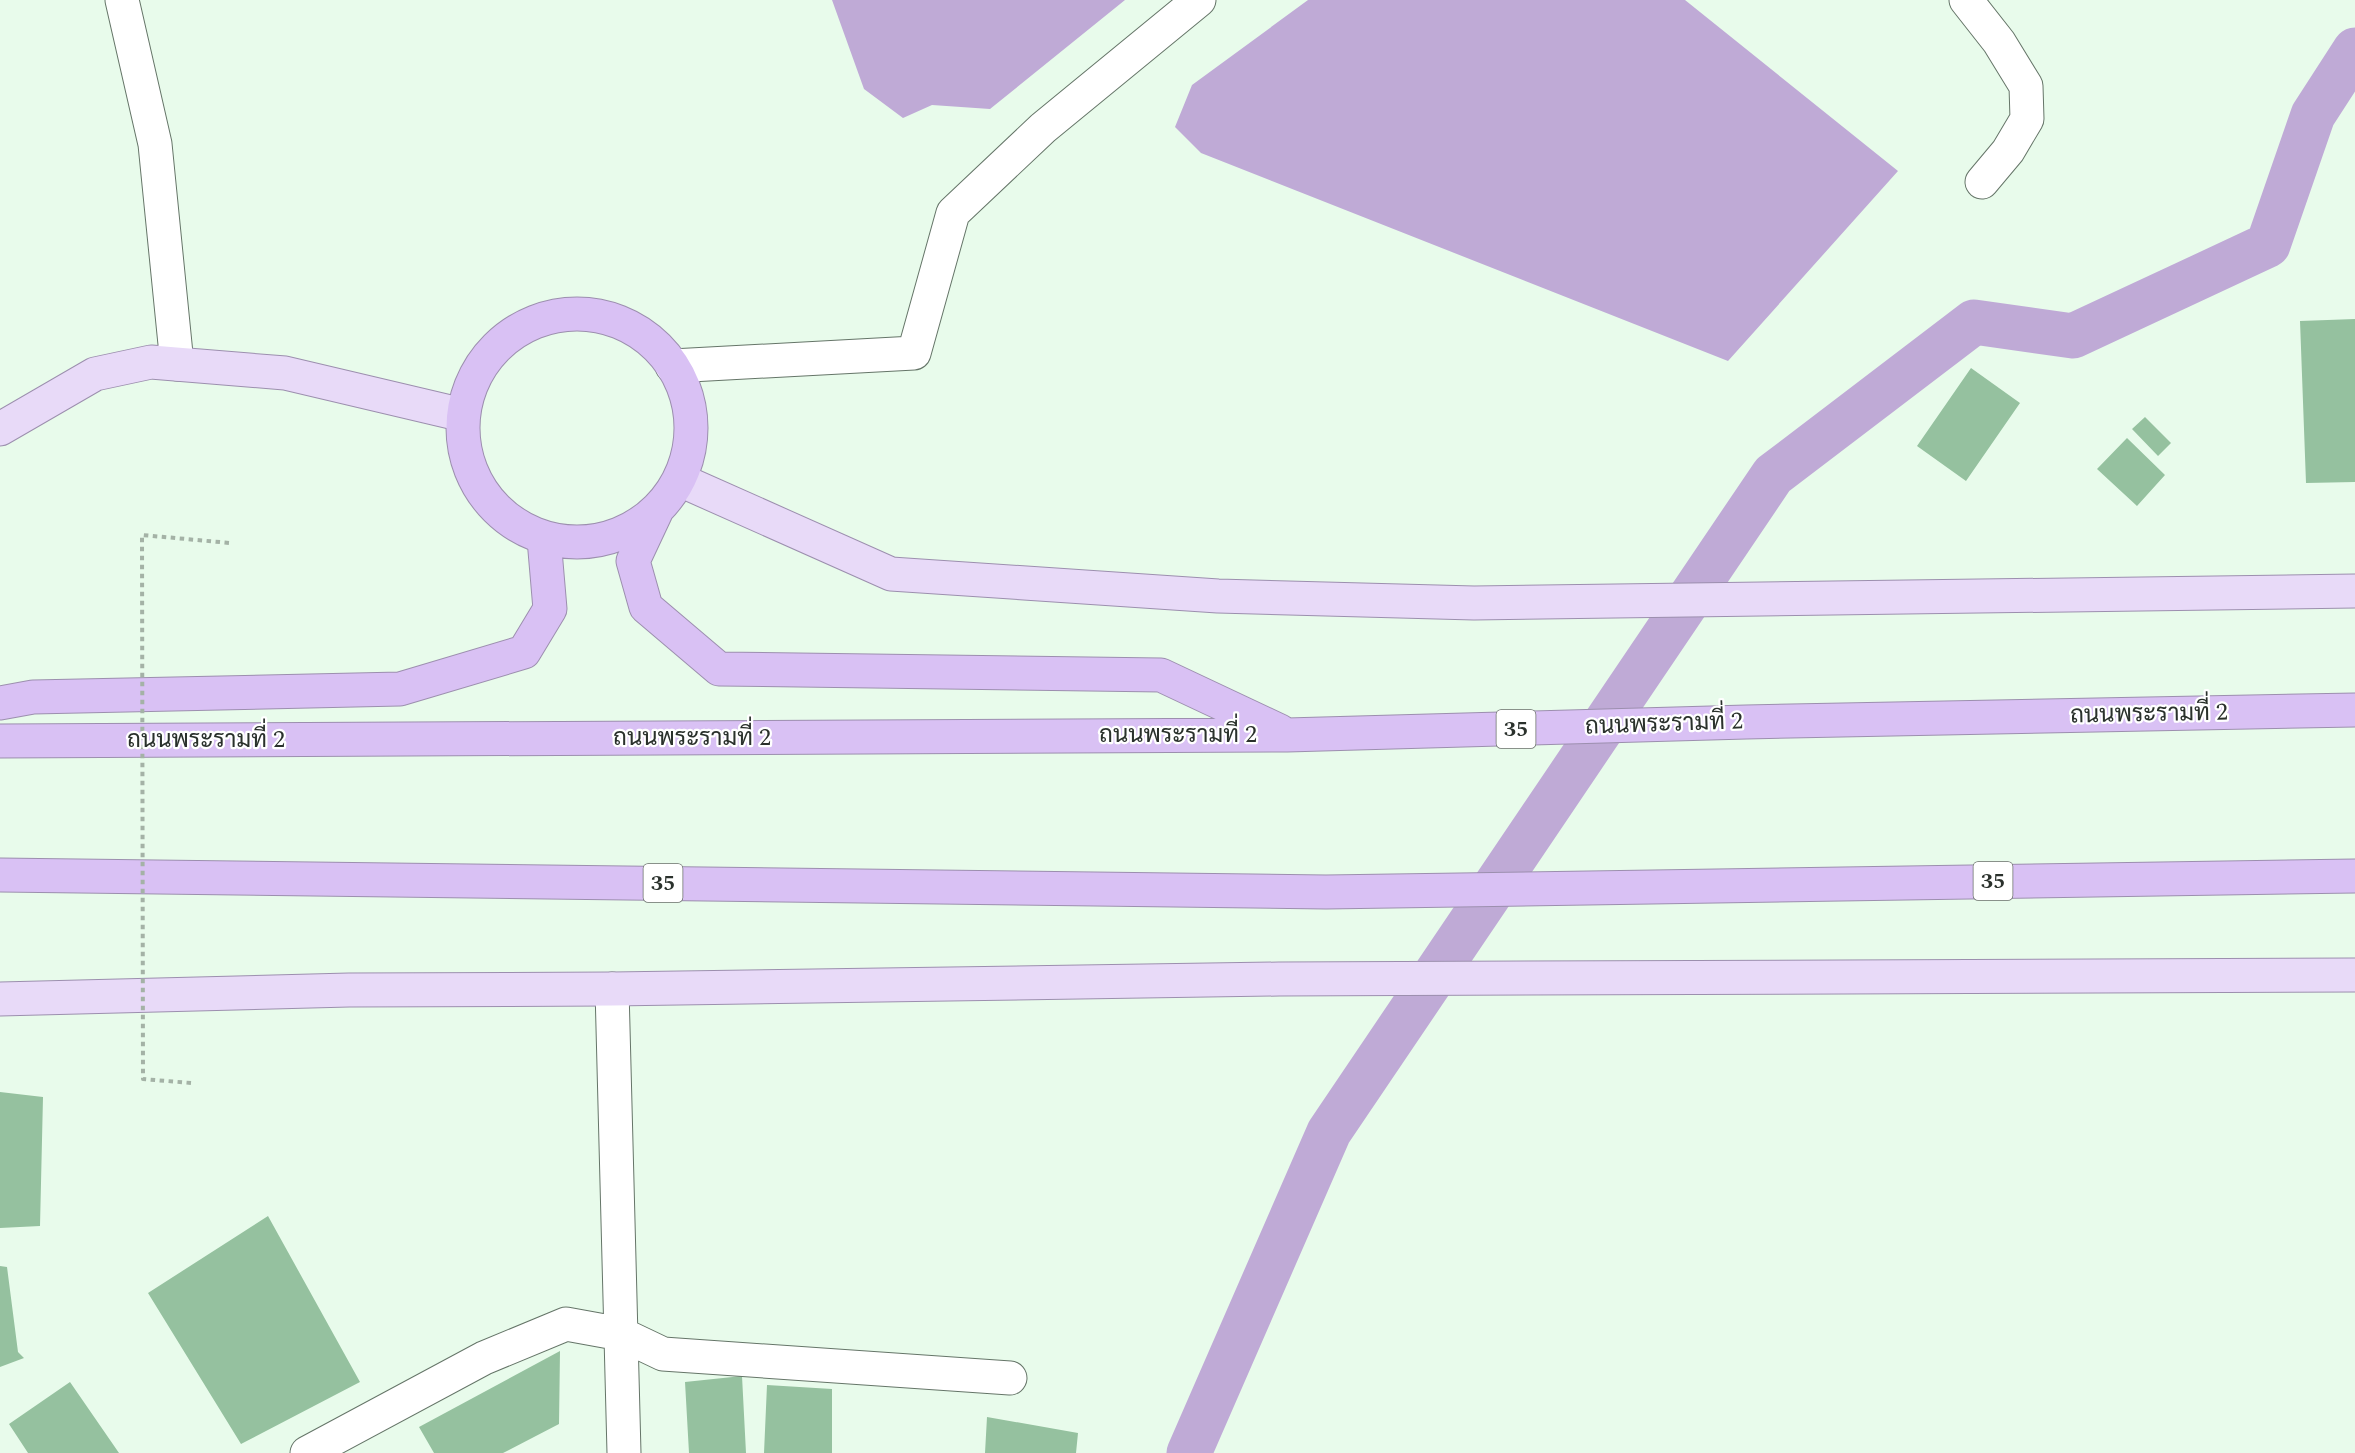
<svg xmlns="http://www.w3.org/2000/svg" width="2355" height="1453" font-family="Spectral,Sarabun,serif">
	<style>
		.water { fill: #bfaad6 }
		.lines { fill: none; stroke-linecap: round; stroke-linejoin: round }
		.canal { stroke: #bfaad6; stroke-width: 45 }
		.building { fill: #95c19f }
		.minor-casing { stroke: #657568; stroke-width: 35 }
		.major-casing { stroke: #9c8fae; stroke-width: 35 }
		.highway-casing { stroke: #9c8fae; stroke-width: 35 }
		.minor { stroke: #fff; stroke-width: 33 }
		.major { stroke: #e8daf8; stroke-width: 33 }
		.highway { stroke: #d9c1f4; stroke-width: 33 }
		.path-bridge { stroke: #a4b2a6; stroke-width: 4; stroke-dasharray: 4.5 4.5; stroke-linecap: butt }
		.labels { text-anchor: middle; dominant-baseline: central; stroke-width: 4.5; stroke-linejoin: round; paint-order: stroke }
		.shield { fill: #fff; stroke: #6a6f6b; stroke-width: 1.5 }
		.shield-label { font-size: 22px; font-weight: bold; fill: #2a312c }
		.street-label { font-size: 24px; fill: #2a312c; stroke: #fff }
	</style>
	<rect width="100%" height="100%" fill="#e8fbeb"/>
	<!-- water -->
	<path class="water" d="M832 0H1125L990 109 932 105 903 118 864 89Z
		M1308 0H1685L1898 171 1728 361 1201 153 1175 127 1192 85Z"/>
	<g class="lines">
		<!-- canal -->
		<path class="canal" d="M1189 1453 1329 1132 1773 475 1974 322 2073 336 2268 245 2313 115 2355 50"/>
	</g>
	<!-- building -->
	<path class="building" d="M2355 319V482L2306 483 2300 321Z
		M1971 368 2020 403 1966 481 1917 446Z
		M2145 417 2171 443 2158 456 2132 429Z
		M2127 438 2165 475 2137 506 2097 469Z
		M0 1092 43 1097 40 1226 0 1228Z
		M268 1216 360 1382 241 1444 148 1293Z
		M0 1266 7 1267 18 1352 24 1358 0 1367Z
		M560 1351 559 1424 503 1453H434L419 1427Z
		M742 1376 746 1453H689L685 1382Z
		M70 1382 119 1453H28L9 1424Z
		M767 1385 832 1389V1453H764Z
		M987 1417 1078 1433 1076 1453H985Z"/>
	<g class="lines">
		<!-- minor casing -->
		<g class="minor-casing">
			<path id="minor" d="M122 0 155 144 177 364
				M1966 0 1999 42 2026 86 2027 119 2008 151 1982 182
				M672 366 914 353 953 213 1043 128 1199 0
				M612 989 624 1453
				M307 1453 484 1358 566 1324 621 1334 663 1354 1010 1378"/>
		</g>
		<!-- major casing -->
		<g class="major-casing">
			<path id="major" d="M0 429 95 374 151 362 285 373 463 415
				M680 480 891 574 1218 596 1474 603 2355 591
				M0 999 349 990 612 989 1279 979 2355 975"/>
		</g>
		<!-- highway casing -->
		<g class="highway-casing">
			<path id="highway" d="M463 428a114 114 0 1 1 228 0a114 114 0 1 1-228 0Z
				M656 512 633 561 646 607 719 669 1161 675 1280 731
				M0 703 33 697 400 689 524 652 550 609 544 539
				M0 741 1287 735 1746 722 2355 710
				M0 875 1326 892 2355 876"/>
		</g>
		<!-- minor -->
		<use href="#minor" class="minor"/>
		<!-- major -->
		<use href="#major" class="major"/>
		<!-- highway -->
		<use href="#highway" class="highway"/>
		<!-- path-bridge -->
		<path class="path-bridge" d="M191 1083 143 1079 142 535 230 543"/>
	</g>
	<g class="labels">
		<!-- shield labels -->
		<g class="shield">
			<rect x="1496.5" y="710" width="39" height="38" rx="4.5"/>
			<rect x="1973.5" y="862" width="39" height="38" rx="4.5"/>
			<rect x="643.5" y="864" width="39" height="38" rx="4.5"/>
		</g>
		<g class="shield-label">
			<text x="1516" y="729">35</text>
			<text x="1993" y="881">35</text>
			<text x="663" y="883">35</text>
		</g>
		<!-- street labels -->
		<g class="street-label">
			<text transform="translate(2149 714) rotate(-1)">ถนนพระรามที่ 2</text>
			<text transform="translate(1664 724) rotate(-2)">ถนนพระรามที่ 2</text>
			<text x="1178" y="735">ถนนพระรามที่ 2</text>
			<text x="692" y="738">ถนนพระรามที่ 2</text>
			<text x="206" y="740">ถนนพระรามที่ 2</text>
		</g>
	</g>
</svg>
